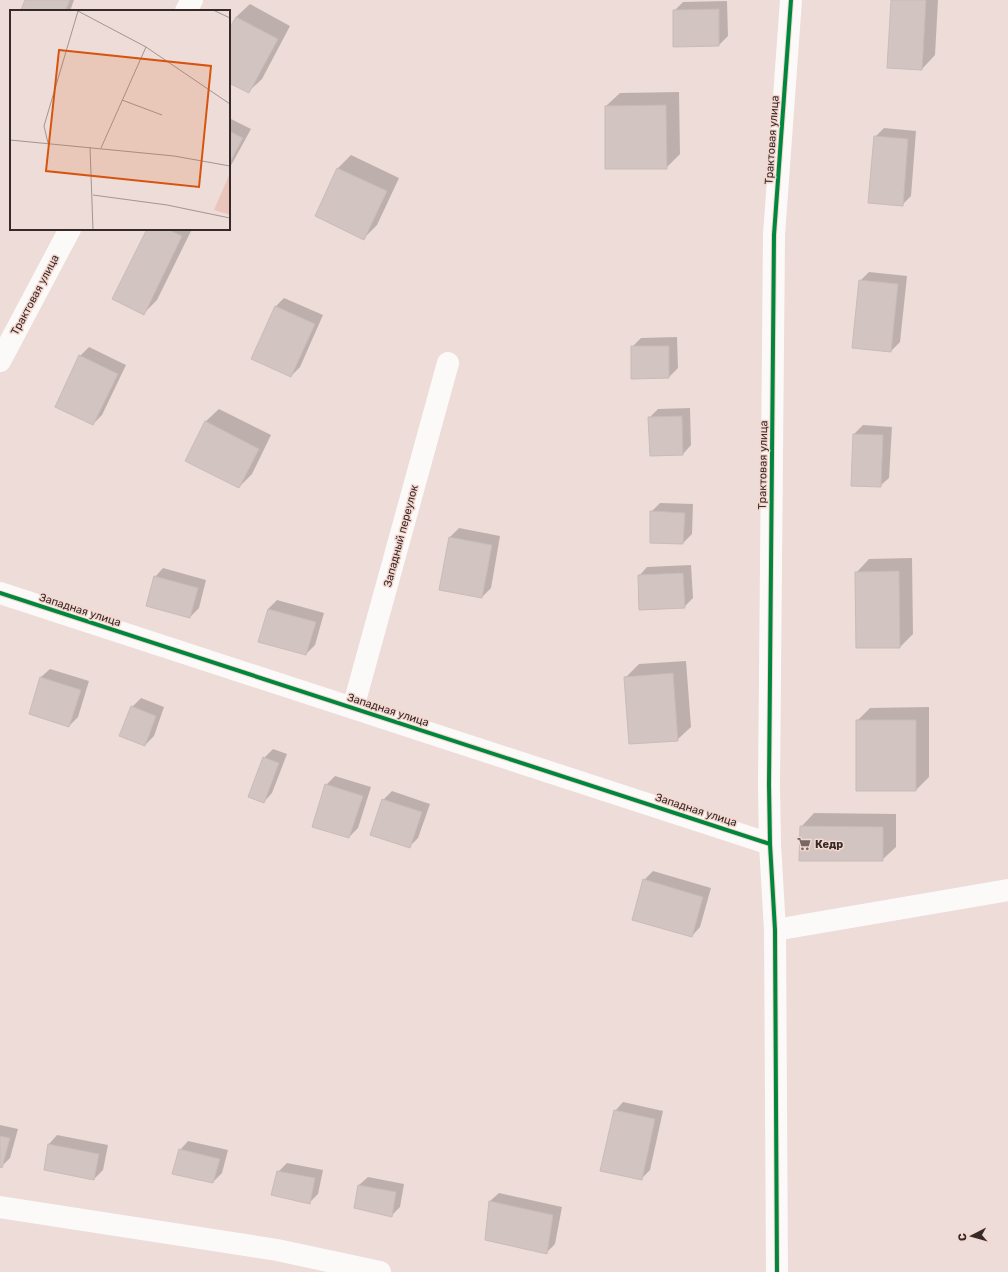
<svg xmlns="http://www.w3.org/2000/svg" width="1008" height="1272" font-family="Rubik,sans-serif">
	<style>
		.shadow { fill: #0003 }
		.building { fill: #d1c4c1; stroke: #c9bbb8 }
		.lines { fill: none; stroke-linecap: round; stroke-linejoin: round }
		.minor { stroke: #fcfaf9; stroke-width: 22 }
		.tertiary { stroke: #fcfaf9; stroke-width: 22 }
		.cycleway-casing { stroke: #f5d7d0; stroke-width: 6 }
		.cycleway { stroke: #00873e; stroke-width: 4 }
		.labels { text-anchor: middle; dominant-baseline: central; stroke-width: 3; stroke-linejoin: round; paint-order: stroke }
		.street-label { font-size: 11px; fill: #352a27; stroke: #f5d7d0 }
		.poi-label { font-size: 11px; font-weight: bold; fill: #352a27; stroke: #f5d7d0; text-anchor: start }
		.inset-road { fill: none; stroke: #a39591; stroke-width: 1 }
		.view { fill: #d6540f; fill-opacity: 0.15; stroke: #d6540f; stroke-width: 2 }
		.inset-edge { fill: none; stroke: #352a27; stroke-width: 2 }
	</style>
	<rect width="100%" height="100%" fill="#eddcd8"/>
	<!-- shadow -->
	<path class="shadow" d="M26 0H74L70 11H27Z
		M892 0H938L935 55 922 69Z
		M727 1 728 36 719 45 674 11 683 2Z
		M250 4 290 26 262 79 248 92 229 82V31L236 17Z
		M679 92 680 154 666 168H606V106L620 93Z
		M229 118 251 129 229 169Z
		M884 128 916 131 911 196 902 205 875 137Z
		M351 155 399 178 377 225 364 238 316 216 338 168Z
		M148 229H192L157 300 144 313Z
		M869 272 907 276 900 342 891 351 860 281Z
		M284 298 323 315 300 367 291 376 275 307Z
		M677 337 678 368 669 377 632 347 641 338Z
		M89 347 126 365 102 415 93 424 80 356Z
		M690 408 691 445 683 454 649 418 658 409Z
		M219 409 271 435 252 474 239 487 205 422Z
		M863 425 892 427 889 478 880 486 852 485 854 434Z
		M660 503 693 504 692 534 683 543 651 512Z
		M459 528 500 536 491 588 482 597 450 537Z
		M912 558 913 634 900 647H857L856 573 869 559Z
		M691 565 693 598 684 607 639 576 647 567Z
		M163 568 206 580 199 608 190 617 155 577Z
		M277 600 324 613 315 645 306 654 260 641 268 609Z
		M686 661 691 727 677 740 626 677 639 664Z
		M50 669 89 681 78 717 69 726 41 677Z
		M141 698 164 707 154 736 145 745 132 707Z
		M929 707V777L916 790 857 721 870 708Z
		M273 749 287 754 272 793 264 802V758Z
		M335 776 371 787 358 828 349 837 326 785Z
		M392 791 430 804 418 838 409 847 383 800Z
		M814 813 896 814V847L882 860 801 827Z
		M653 871 711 888 700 927 692 936 644 880Z
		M623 1102 663 1111 650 1170 641 1179 615 1111Z
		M0 1125 18 1129 10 1158 2 1166H0Z
		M57 1135 108 1145 103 1170 94 1179 49 1144Z
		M188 1141 228 1150 222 1173 213 1182 180 1150Z
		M287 1163 323 1170 318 1194 309 1203 278 1172Z
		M368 1177 404 1184 400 1207 391 1216 359 1185Z
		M499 1193 562 1207 555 1244 546 1253 490 1201Z"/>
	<!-- building -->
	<path class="building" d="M25 0H70L65 11H24L21 10Z
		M891 0H926L922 70 887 68Z
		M719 9V46L673 47V10Z
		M236 17 278 39 249 93 229 83V29Z
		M666 105 667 169H605V106Z
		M229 131 243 138 229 164Z
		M874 136 908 139 903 206 868 203Z
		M337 168 387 191 364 240 315 216Z
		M147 229H167L182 236 144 315 112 299Z
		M859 280 898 284 891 352 852 348Z
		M275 306 315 324 291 377 251 359Z
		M631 346H669V378L631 379Z
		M79 355 118 374 93 425 55 407Z
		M682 416 683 455 650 456 648 417Z
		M205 421 259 449 239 488 185 461Z
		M853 434 883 435 881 487 851 486Z
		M650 511 685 513 683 544 650 543Z
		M449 537 492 545 482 598 439 590Z
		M899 571 900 648H856L855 572Z
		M683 573 685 608 639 610 638 575Z
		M154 576 198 588 190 618 146 606Z
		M268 609 316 622 306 655 258 642Z
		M673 673 678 741 629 744 624 677Z
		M40 677 81 690 69 727 29 714Z
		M131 706 156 716 145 746 119 736Z
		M856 720H916V791H856Z
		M263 757 279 763 264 803 248 797Z
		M325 784 363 796 349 838 312 827Z
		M382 799 422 812 410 848 370 835Z
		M800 826 883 827V861H799Z
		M643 879 703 897 692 937 632 920Z
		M614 1110 655 1119 642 1180 600 1171Z
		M0 1136 10 1138 2 1168 0 1167Z
		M48 1144 99 1154 94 1180 44 1170Z
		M179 1149 220 1159 213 1183 172 1174Z
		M277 1171 315 1178 310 1204 271 1195Z
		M358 1185 396 1192 392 1217 354 1208Z
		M489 1201 553 1215 547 1254 485 1240Z"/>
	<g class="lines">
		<!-- minor -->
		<path class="minor" d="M186 11 192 0
			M0 361 70 229
			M0 593 770 844
			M353 708 448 363
			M0 1207 277 1250 380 1272"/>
		<!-- tertiary -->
		<path class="tertiary" d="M775 930 1008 890
			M777 1272 775 930 770 844 769 785 774 235 791 0"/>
		<!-- cycleway casing -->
		<g class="cycleway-casing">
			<path id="cycleway" d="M0 593 770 844
				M777 1272 775 930 770 844 769 785 774 235 791 0"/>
		</g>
		<!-- cycleway -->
		<use href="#cycleway" class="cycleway"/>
	</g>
	<!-- icons -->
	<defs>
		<g id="supermarket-bare" transform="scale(1.08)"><path d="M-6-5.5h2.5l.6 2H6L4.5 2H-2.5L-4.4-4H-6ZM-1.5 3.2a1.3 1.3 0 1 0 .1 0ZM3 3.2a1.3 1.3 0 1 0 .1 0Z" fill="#756865" stroke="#f5d7d0" stroke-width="2.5" paint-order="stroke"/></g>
	</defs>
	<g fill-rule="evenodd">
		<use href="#supermarket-bare" x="804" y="844"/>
	</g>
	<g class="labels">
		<!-- street labels -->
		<g class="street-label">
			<text transform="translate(772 140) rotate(-86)">Трактовая улица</text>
			<text transform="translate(35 295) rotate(-62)">Трактовая улица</text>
			<text transform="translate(763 465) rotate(-89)">Трактовая улица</text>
			<text transform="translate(401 536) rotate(-75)">Западный переулок</text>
			<text transform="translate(80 610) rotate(18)">Западная улица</text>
			<text transform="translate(388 710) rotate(18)">Западная улица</text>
			<text transform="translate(696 810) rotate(18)">Западная улица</text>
		</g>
		<!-- poi labels -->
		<g class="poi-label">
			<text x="815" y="844">Кедр</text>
		</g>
	</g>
	<!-- overview -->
	<g transform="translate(10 10)">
		<rect width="220" height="220" fill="#eddcd8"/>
		<path d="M220 163V205L204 200Z" fill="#ebc4bc"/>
		<path class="inset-road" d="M66 0 136 37 220 94M203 0 220 8M112 90 152 105M0 130 164 146 220 156M38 133 34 116 68 1M80 137 83 220M91 138 136 37M83 185 157 195 220 208"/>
		<path class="view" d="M49 40 201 56 189 177 36 161Z"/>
		<rect width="220" height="220" class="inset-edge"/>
	</g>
	<!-- north arrow -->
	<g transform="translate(972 1236) rotate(264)" stroke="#f5d7d0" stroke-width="3" paint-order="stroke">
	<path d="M0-3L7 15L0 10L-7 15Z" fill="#352a27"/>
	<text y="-6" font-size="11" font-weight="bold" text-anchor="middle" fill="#352a27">С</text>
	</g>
</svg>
